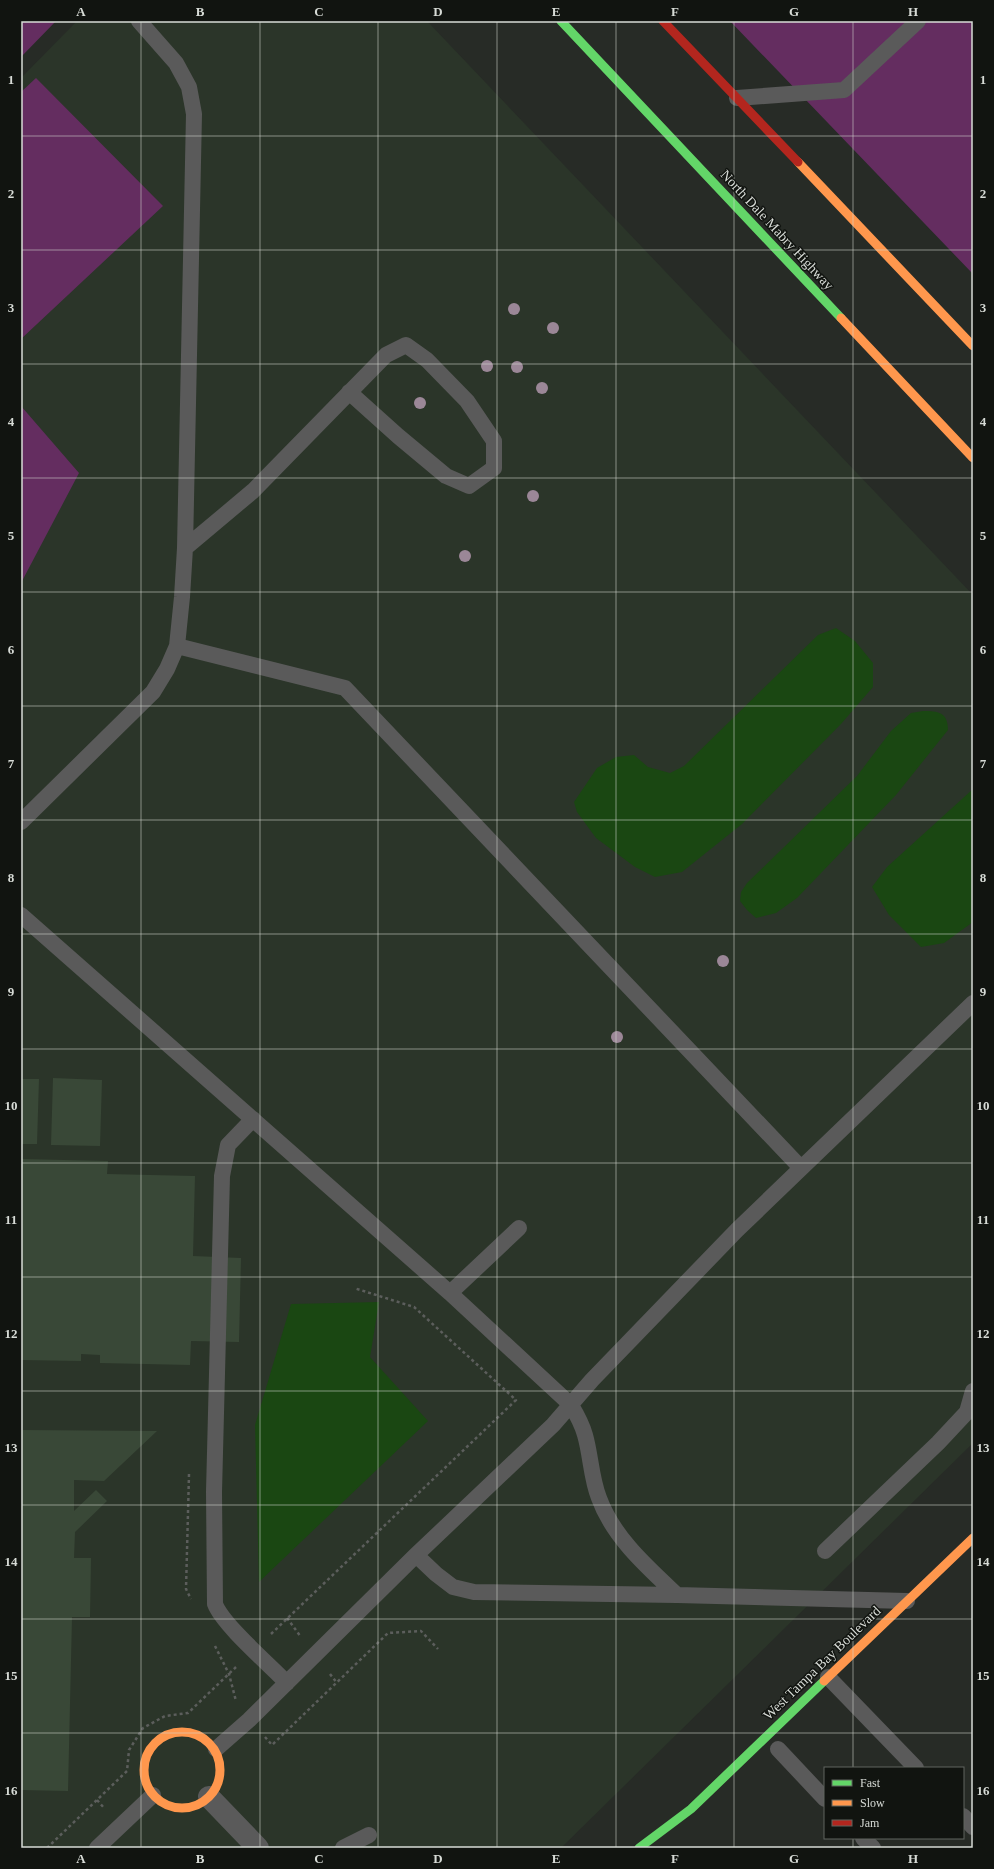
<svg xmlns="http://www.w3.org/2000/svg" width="994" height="1869" font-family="'Times New Roman',serif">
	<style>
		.built { fill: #2b3529 }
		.green { fill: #642d60 }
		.water { fill: #1a4712 }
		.building { fill: #394837 }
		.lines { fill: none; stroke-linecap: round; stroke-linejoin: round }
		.path { stroke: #5c5e5c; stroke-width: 2.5; stroke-dasharray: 3 3; stroke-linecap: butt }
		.lane { stroke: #5a5a5a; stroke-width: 16 }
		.street { stroke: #5a5a5a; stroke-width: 22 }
		.fast { stroke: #63d668; stroke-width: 9 }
		.slow { stroke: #ff974d; stroke-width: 9 }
		.jam { stroke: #b3261e; stroke-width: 9 }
		.tree { fill: #9b8797 }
		.grid { fill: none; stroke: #d7dbd6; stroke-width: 1; stroke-opacity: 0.55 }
		.labels { text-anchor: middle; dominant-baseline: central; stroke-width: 3; stroke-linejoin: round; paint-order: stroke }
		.street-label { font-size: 14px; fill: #d7dbd6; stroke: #111410 }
		.neatline { fill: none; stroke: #d7dbd6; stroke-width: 1.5 }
		.grid-label { font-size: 13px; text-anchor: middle; font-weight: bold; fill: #d7dbd6 }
	</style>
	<rect width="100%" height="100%" fill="#272b26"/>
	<!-- built -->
	<path class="built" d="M77 21H427L973 595V1443L561 1848H21V78Z"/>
	<!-- green -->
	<path class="green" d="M21 21H56L21 57Z
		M730 21H973V274Z
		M36 78 163 206 21 339V92Z
		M21 406 79 473 21 583Z"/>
	<!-- water -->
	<path class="water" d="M836 628 855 641 873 663V687L841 724 742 824 682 872 655 877 635 867 596 838 577 812 574 802 597 768 616 757 634 755 648 767 670 773 684 766 818 635Z
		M923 711C938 711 948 712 948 730L896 795 797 898 776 913 756 918 747 910 740 901 741 892 747 883 857 776 891 731 911 713Z
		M973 789V922L944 943 921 947 889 915 872 887 887 867Z
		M379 1302 370 1357 428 1421 259 1582 255 1425 291 1304Z"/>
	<!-- building -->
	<path class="building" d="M53 1078 102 1080 100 1146 51 1145Z
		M21 1079H39L37 1144H21Z
		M21 1159 108 1161 107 1174 195 1176 193 1256 241 1258 239 1342 191 1341 190 1365 100 1363V1355L81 1354V1361L21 1360Z
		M21 1430 157 1431 104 1481 74 1480V1511L96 1490 107 1501 75 1532 74 1558H91L90 1617H72L68 1791 21 1790Z"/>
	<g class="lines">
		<!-- path -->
		<path class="path" d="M189 1474 186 1589 191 1599
			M287 1618 301 1637
			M271 1634 516 1400 414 1307 354 1288
			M215 1646 229 1674 236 1701
			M330 1674 337 1683
			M265 1737 272 1745 388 1633 421 1631 438 1649
			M97 1800 105 1809
			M47 1848 127 1771 129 1750 143 1728 165 1716 188 1713 236 1667"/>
		<!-- lane -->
		<path class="lane" d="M737 98 844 90 918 21
			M185 548 253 491 386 355 406 345 427 360 467 401 494 441V468L469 486 446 476 398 436 349 392
			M177 646 345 688 801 1168
			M21 822 153 692 167 669 177 646 182 597 185 548 194 114 189 87 176 63 139 21
			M21 915 450 1293 571 1405C577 1415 582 1424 585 1435 591 1456 591 1478 599 1498 613 1537 647 1567 677 1595
			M253 1119 228 1145 222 1176 214 1492 215 1604C223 1625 270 1665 287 1683
			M450 1293 519 1228
			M825 1551 938 1443 967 1412 973 1391
			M416 1555 436 1574 453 1587 474 1592 677 1595 907 1601
			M828 1677 916 1768
			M216 1749 249 1720 416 1555 553 1425 592 1380 737 1230 973 1003
			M778 1749 825 1799
			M963 1816 973 1827
			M863 1838 873 1848
			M97 1848 153 1795
			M343 1848 369 1835"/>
		<!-- street -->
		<path class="street" d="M209 1797 258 1848"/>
		<!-- fast -->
		<path class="fast" d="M561 21 841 318
			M639 1848 691 1809 824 1681"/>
		<!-- slow -->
		<path class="slow" d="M798 162 973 346
			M841 318 973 458
			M824 1681 973 1538
			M144 1770a38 38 0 1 1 76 0a38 38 0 1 1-76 0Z"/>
		<!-- jam -->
		<path class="jam" d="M663 21 798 162"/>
	</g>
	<!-- trees -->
	<g class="tree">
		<circle cx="514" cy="309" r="6"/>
		<circle cx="553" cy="328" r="6"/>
		<circle cx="487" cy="366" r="6"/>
		<circle cx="517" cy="367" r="6"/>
		<circle cx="542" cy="388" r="6"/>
		<circle cx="420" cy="403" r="6"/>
		<circle cx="533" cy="496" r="6"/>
		<circle cx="465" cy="556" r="6"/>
		<circle cx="723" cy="961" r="6"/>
		<circle cx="617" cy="1037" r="6"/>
	</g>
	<!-- grid -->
	<path class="grid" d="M141 21V1848M260 21V1848M378 21V1848M497 21V1848M616 21V1848M734 21V1848M853 21V1768M21 136H973M21 250H973M21 364H973M21 478H973M21 592H973M21 706H973M21 820H973M21 934H973M21 1049H973M21 1163H973M21 1277H973M21 1391H973M21 1505H973M21 1619H973M21 1733H973M853 1838V1848"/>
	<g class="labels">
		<!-- street labels -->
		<g class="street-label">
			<text transform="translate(777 230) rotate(47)">North Dale Mabry Highway</text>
			<text transform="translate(822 1663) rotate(-44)">West Tampa Bay Boulevard</text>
		</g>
	</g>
	<!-- border -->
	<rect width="994" height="1869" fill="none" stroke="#111410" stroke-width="44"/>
	<!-- legend -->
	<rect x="824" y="1767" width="140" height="72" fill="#111410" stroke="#60645f"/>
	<rect x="832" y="1780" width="20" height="6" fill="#63d668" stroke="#60645f"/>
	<text x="860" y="1787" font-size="12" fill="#d7dbd6">Fast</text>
	<rect x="832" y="1800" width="20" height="6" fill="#ff974d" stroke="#60645f"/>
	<text x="860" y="1807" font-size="12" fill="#d7dbd6">Slow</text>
	<rect x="832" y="1820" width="20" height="6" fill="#b3261e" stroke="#60645f"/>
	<text x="860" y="1827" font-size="12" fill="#d7dbd6">Jam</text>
	<rect x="22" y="22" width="950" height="1825" class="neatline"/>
	<g class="grid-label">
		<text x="81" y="16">A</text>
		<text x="200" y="16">B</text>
		<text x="319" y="16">C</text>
		<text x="438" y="16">D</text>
		<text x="556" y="16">E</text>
		<text x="675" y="16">F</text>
		<text x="794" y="16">G</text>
		<text x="913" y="16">H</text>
		<text x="11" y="84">1</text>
		<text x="983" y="84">1</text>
		<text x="11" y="198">2</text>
		<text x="983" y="198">2</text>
		<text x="11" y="312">3</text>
		<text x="983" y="312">3</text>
		<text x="11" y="426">4</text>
		<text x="983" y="426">4</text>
		<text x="11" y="540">5</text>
		<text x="983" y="540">5</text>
		<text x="11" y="654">6</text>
		<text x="983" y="654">6</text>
		<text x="11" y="768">7</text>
		<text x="983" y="768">7</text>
		<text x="11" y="882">8</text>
		<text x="983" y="882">8</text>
		<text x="11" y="996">9</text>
		<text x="983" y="996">9</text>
		<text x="11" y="1110">10</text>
		<text x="983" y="1110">10</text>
		<text x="11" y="1224">11</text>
		<text x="983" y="1224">11</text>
		<text x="11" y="1338">12</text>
		<text x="983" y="1338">12</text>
		<text x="11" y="1452">13</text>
		<text x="983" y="1452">13</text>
		<text x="11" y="1566">14</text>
		<text x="983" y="1566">14</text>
		<text x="11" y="1680">15</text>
		<text x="983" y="1680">15</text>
		<text x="11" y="1795">16</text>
		<text x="983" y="1795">16</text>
		<text x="81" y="1863">A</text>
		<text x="200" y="1863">B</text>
		<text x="319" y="1863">C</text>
		<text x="438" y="1863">D</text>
		<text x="556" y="1863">E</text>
		<text x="675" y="1863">F</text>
		<text x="794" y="1863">G</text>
		<text x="913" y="1863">H</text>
	</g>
</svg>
